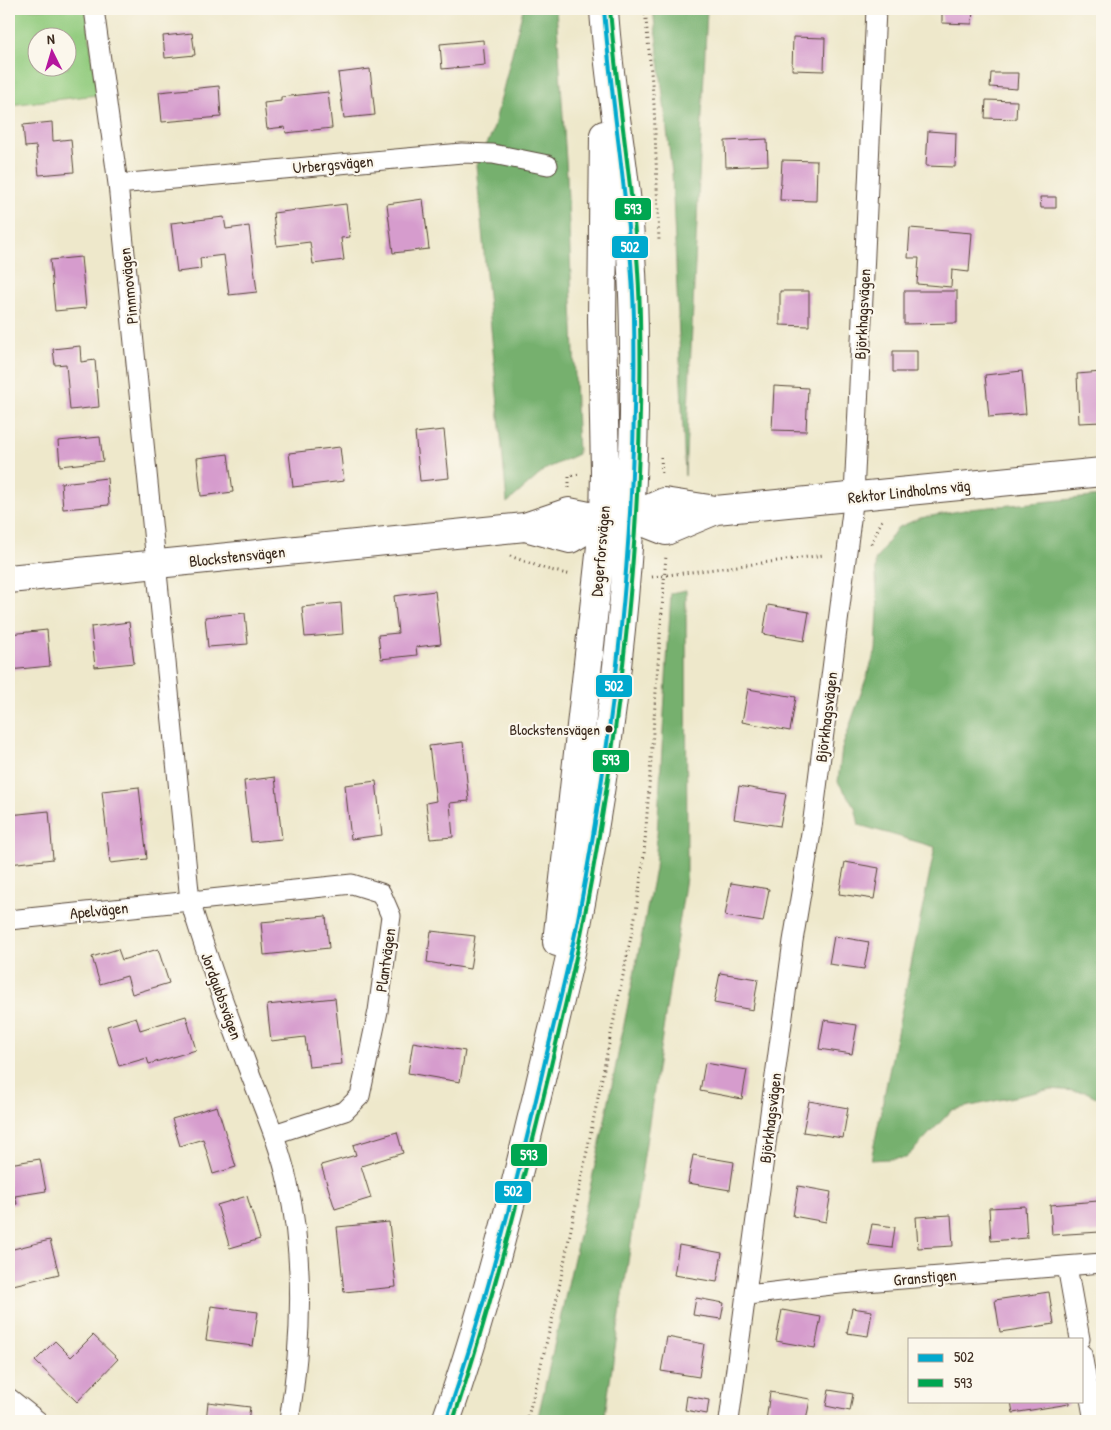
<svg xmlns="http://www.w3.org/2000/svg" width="1111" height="1430" font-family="'Patrick Hand',sans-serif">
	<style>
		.green { fill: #93cc7f; stroke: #677b4e; fill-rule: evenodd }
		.forest { fill: #76b06e; stroke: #586d46 }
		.building { fill: #d69ccd }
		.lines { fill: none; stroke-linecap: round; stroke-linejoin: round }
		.street-casing { stroke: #564638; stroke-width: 21 }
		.secondary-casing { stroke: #564638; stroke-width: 30 }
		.path { stroke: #564638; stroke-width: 3; stroke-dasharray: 1 4; stroke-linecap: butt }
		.street { stroke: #fff; stroke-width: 19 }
		.secondary { stroke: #fff; stroke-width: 28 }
		.bus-1-casing { stroke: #fbf7ec; stroke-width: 8 }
		.bus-2-casing { stroke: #fbf7ec; stroke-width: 8 }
		.bus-1 { stroke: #00a9ce; stroke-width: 4 }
		.bus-2 { stroke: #00a651; stroke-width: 4 }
		.bus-dot { fill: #3b2a1e; stroke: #fbf7ec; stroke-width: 2 }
		.labels { text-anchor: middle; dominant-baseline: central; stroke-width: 4.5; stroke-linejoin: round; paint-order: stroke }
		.bus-label { font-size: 15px; fill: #3b2a1e; stroke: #fbf7ec; text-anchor: end }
		.street-label { font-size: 16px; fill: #3b2a1e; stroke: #fbf7ec }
		.line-badge { stroke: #fbf7ec; stroke-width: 2 }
		.badge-label { font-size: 14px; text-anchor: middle; font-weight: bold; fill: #fff }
	</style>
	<rect width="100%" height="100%" fill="#fbf7ec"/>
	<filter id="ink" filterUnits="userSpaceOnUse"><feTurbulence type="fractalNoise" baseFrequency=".02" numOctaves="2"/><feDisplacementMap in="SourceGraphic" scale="10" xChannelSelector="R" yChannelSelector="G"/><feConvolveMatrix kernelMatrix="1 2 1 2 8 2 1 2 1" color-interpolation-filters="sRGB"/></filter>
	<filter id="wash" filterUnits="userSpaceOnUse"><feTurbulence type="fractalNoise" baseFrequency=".0096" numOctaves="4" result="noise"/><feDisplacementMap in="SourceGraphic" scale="20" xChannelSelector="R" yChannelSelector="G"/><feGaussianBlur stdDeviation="1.12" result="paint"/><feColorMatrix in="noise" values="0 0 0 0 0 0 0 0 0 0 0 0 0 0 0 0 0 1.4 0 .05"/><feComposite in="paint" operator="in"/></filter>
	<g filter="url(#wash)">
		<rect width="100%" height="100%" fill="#eee8cb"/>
		<!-- green -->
		<path class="green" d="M9 9H86L97 95 9 105ZM38 38H68V68H38Z"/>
		<!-- forest -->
		<path class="forest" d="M523 9H556L567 176 578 454 546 469 507 503 476 165 492 134Z
			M653 9H707L685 476 672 173Z
			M1102 496V577L1094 586 1102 605V1100L1086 1092 1051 1089 952 1110 906 1158 871 1160 935 847 859 825 855 807 838 782 842 748 876 650 878 609 875 561 897 528 920 518 970 509Z
			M686 590 687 871 604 1421H537L603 1130 655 869 671 593Z"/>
		<g id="blocks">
			<!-- building -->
			<path class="building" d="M942 9H973L972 24 942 23Z
				M192 33 195 55 165 58 163 36Z
				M793 37 825 38 824 71 792 70Z
				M483 40 485 65 442 69 440 44Z
				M370 69 375 115 344 118 338 73Z
				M991 73H1018L1017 89 990 87Z
				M219 86 221 117 162 122 159 92Z
				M328 92 332 128 286 133 285 127 267 129 264 103 281 101V97Z
				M986 100 1017 101 1016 119 985 118Z
				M52 122 53 141 71 139 74 172 39 175 36 146 25 147 23 125Z
				M928 131 956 133 955 167 926 166Z
				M767 139 768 165 726 167 725 141Z
				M782 160 817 161 816 201 780 200Z
				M1040 197H1056V208H1041Z
				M423 199 429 249 393 253 387 204Z
				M346 204 350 237 341 238 344 260 313 264 310 242 277 246 273 213Z
				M224 217 226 229 249 226 257 292 229 295 224 255 200 258 201 269 177 272 171 223Z
				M910 228 972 233 969 272 952 270 951 287 917 284 919 258H908Z
				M81 257 86 308 55 311 50 260Z
				M780 291H809V326L780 325Z
				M904 291H957V323L904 324Z
				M80 346 81 362 95 360 99 407 70 410 66 364 55 365 53 349Z
				M893 351H917V372H893Z
				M1022 371 1026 414 989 417 985 375Z
				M1102 372V422L1079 423 1077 374Z
				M774 386 808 388 806 431 772 430Z
				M444 430 449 478 420 481 415 433Z
				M100 437 103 461 60 466 58 441Z
				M340 447 344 481 293 487 289 453Z
				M228 454 233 492 201 496 197 458Z
				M107 478 109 505 63 509 61 483Z
				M435 591 441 644 416 647 417 655 381 659 378 635 398 633 394 596Z
				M341 603 343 634 305 637 302 607Z
				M768 605 809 612 804 641 763 634Z
				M245 613 248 644 208 647 205 617Z
				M129 622 134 663 95 667 91 627Z
				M47 630 50 666 9 670V634Z
				M748 689 796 697 790 731 742 722Z
				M463 742 469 801 450 803 453 837 430 839 426 803 436 801 429 746Z
				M275 777 282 839 251 842 244 781Z
				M376 781 382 835 351 839 345 785Z
				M739 786 786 794 780 826 734 819Z
				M139 787 147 859 110 863 102 791Z
				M49 811 53 859 9 864V815Z
				M845 862 879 868 874 899 839 894Z
				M731 883 769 889 763 922 725 916Z
				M326 916 329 948 264 955 261 922Z
				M431 931 475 936 470 969 427 962Z
				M834 936 869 942 864 969 829 964Z
				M118 949 122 960 158 949 169 983 132 994 127 976 100 984 92 957Z
				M720 973 758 979 753 1010 714 1003Z
				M335 998 342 1064 309 1067 305 1037 271 1041 267 1005Z
				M186 1016 196 1050 149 1064 147 1058 119 1066 107 1026 136 1017 140 1030Z
				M824 1020 857 1025 852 1054 819 1049Z
				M413 1042 465 1051 460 1082 408 1073Z
				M705 1063 747 1070 742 1099 700 1091Z
				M809 1101 848 1108 843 1138 803 1132Z
				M217 1106 236 1167 213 1174 203 1139 180 1146 172 1119Z
				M397 1132 403 1153 361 1166 371 1198 335 1209 321 1165 356 1155 353 1145Z
				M693 1155 734 1162 730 1190 688 1183Z
				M40 1159 46 1191 15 1196 17 1204 9 1205V1164Z
				M798 1186 831 1192 826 1222 793 1216Z
				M247 1196 260 1239 230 1248 217 1205Z
				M1098 1201 1100 1232 1052 1235 1050 1205Z
				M1025 1206 1027 1238 991 1241 989 1208Z
				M951 1215 953 1246 918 1248 916 1217Z
				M389 1222 396 1287 344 1292 337 1227Z
				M872 1224 895 1227 892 1248 868 1245Z
				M50 1240 59 1274 9 1286V1250Z
				M679 1245 722 1253 717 1282 674 1275Z
				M1049 1292 1054 1324 1000 1332 995 1300Z
				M696 1298 724 1303 721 1319 693 1315Z
				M211 1306 258 1312 253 1346 206 1340Z
				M852 1308 872 1311 868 1336 847 1333Z
				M782 1310 821 1317 815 1348 776 1341Z
				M93 1335 118 1359 77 1402 35 1361 55 1341 71 1357Z
				M667 1337 704 1344 699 1377 661 1371Z
				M829 1390 853 1394 850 1411 826 1406Z
				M770 1392 810 1399 806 1421H766Z
				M687 1396 709 1400 707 1414 685 1410Z
				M1011 1401H1069V1404L1013 1413Z
				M208 1402 250 1407 248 1421H206Z"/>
		</g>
	</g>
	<g filter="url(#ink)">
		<use href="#blocks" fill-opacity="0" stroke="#564638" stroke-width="1"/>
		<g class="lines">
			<!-- street casing -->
			<g class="street-casing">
				<path id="street" d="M94 9 118 184 190 901C208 960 229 1018 251 1076 265 1112 280 1146 288 1184 305 1263 302 1342 289 1421
					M118 184 462 153 493 154 548 165
					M9 920 352 884 381 893 391 916 378 1011 360 1096 345 1111 274 1134
					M1067 1266 1080 1339
					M748 1295 840 1284 1102 1263
					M1082 1354 1094 1421
					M9 1398 38 1421
					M729 1421 793 941 812 827 854 496 876 9"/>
			</g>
			<!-- secondary casing -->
			<g class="secondary-casing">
				<path id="secondary" d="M630 517 666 531 716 510
					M525 527 570 539 604 519
					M9 579 525 527 569 512 604 519 630 517 664 502 716 510 1102 472
					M557 942 604 519 605 471 602 321 604 135
					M446 1421C484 1313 512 1200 539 1088 552 1032 567 976 578 919 614 731 637 539 634 346 634 306 632 264 629 224 623 152 608 81 604 9"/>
			</g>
			<!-- path -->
			<path class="path" d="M645 9 654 104 659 241
				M661 457 662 476
				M569 488V476L579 474
				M871 544 882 520
				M510 556 546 569 571 575
				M652 577 824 555
				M527 1421 554 1312 636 912 644 855 666 555"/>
			<!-- street -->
			<use href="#street" class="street"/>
			<!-- secondary -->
			<use href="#secondary" class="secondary"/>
			<!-- bus-1 casing -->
			<g class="bus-1-casing">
				<path id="bus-1" d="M446 1421C485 1307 515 1191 542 1074 554 1022 568 971 578 919 616 721 638 519 634 317 631 214 612 112 604 9"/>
			</g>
			<!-- bus-2 casing -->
			<g class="bus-2-casing">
				<path id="bus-2" d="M453 1421C491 1307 521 1191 549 1074 561 1022 574 971 584 919 622 721 644 519 640 317 638 213 618 112 610 9"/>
			</g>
			<!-- bus-1 -->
			<use href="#bus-1" class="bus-1"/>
			<!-- bus-2 -->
			<use href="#bus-2" class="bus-2"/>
		</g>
	</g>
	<!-- markers -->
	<circle class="bus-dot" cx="609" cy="729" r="4.5"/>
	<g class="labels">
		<!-- bus labels -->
		<g class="bus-label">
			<text x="600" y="729">Blockstensvägen</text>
		</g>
		<!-- street labels -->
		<g class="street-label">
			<text transform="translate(333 164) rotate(-5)">Urbergsvägen</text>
			<text transform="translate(128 286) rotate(-96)">Pinnmovägen</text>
			<text transform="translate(862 314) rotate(-87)">Björkhagsvägen</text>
			<text transform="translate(909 491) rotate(-6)">Rektor Lindholms väg</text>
			<text transform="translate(600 551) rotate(-85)">Degerforsvägen</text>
			<text transform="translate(237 556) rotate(-6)">Blockstensvägen</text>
			<text transform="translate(826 717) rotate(-83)">Björkhagsvägen</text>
			<text transform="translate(99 910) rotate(-6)">Apelvägen</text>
			<text transform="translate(385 960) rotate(-82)">Plantvägen</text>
			<text transform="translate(222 996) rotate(70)">Jordgubbsvägen</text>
			<text transform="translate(770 1118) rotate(-83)">Björkhagsvägen</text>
			<text transform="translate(925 1277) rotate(-5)">Granstigen</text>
		</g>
	</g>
	<g class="line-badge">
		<rect x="614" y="197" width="38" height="24" rx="5" fill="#00a651"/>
		<rect x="611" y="235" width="38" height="24" rx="5" fill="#00a9ce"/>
		<rect x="595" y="674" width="38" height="24" rx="5" fill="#00a9ce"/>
		<rect x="592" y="749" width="38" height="24" rx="5" fill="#00a651"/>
		<rect x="510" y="1143" width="38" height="24" rx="5" fill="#00a651"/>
		<rect x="494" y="1180" width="38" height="24" rx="5" fill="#00a9ce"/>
	</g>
	<g class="badge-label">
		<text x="633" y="214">593</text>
		<text x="630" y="252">502</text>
		<text x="614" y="691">502</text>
		<text x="611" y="765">593</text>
		<text x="529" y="1160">593</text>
		<text x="513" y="1196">502</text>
	</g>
	<!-- margin -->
	<rect width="1111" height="1430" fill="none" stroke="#fbf7ec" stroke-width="30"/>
	<!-- legend -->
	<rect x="908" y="1338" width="175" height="65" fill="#fbf7ec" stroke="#aea59a"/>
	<rect x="918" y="1354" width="25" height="8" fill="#00a9ce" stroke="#aea59a"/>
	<text x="954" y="1362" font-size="15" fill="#3b2a1e">502</text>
	<rect x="918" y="1379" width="25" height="8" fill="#00a651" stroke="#aea59a"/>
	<text x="954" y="1388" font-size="15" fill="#3b2a1e">593</text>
	<!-- north arrow -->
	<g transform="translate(52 52) rotate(355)"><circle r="24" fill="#fbf7ec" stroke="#aea59a"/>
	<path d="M0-4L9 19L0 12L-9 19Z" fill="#b5179e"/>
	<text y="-8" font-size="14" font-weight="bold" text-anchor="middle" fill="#3b2a1e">N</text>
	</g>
</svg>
